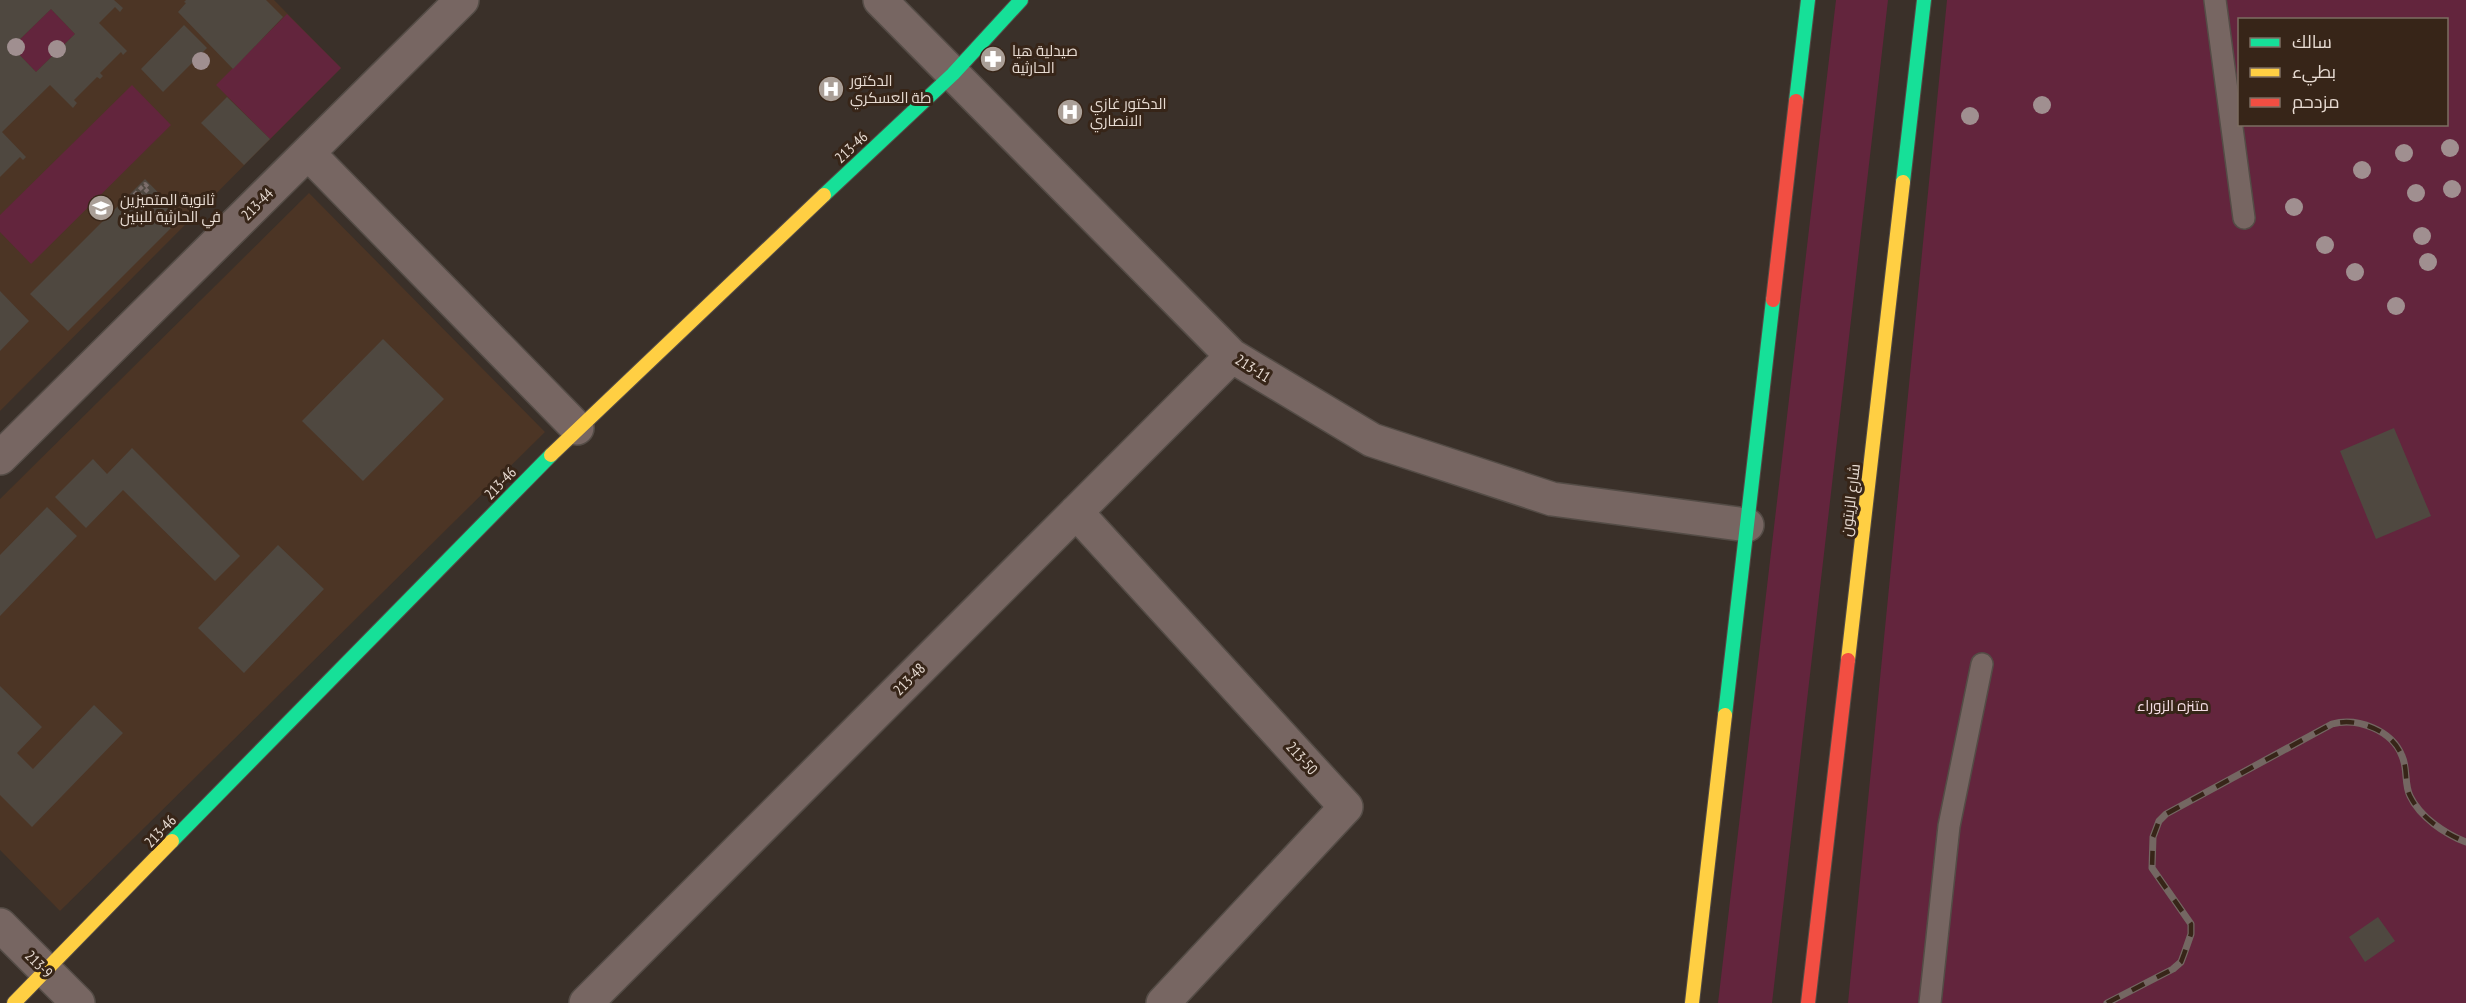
<svg xmlns="http://www.w3.org/2000/svg" width="2466" height="1003" font-family="'PT Sans Narrow',Cairo,sans-serif">
	<style>
		.built { fill: #4c3525 }
		.green { fill: #63253d; fill-rule: evenodd }
		.building { fill: #4f4840; fill-rule: evenodd }
		.lines { fill: none; stroke-linecap: round; stroke-linejoin: round }
		.lane-casing { stroke: #544c46; stroke-width: 24 }
		.street-casing { stroke: #544c46; stroke-width: 36 }
		.fast-casing { stroke: #544c46; stroke-width: 16 }
		.slow-casing { stroke: #544c46; stroke-width: 16 }
		.jam-casing { stroke: #544c46; stroke-width: 16 }
		.path { stroke: #7b6d6a; stroke-width: 4; stroke-dasharray: 4.5 3; stroke-linecap: butt }
		.lane { stroke: #776662; stroke-width: 21 }
		.street { stroke: #776662; stroke-width: 33 }
		.fast { stroke: #16e098; stroke-width: 14 }
		.slow { stroke: #ffcf43; stroke-width: 14 }
		.jam { stroke: #f24e42; stroke-width: 14 }
		.rail-casing { stroke: #746762; stroke-width: 7 }
		.rail { stroke: #372518; stroke-width: 4.5; stroke-dasharray: 14; stroke-linecap: butt }
		.tree { fill: #a08f90 }
		.labels { text-anchor: middle; dominant-baseline: central; stroke-width: 6; stroke-linejoin: round; paint-order: stroke }
		.poi-label { font-size: 15px; fill: #e7dbd2; stroke: #372518; text-anchor: start }
		.street-label { font-size: 15px; fill: #e7dbd2; stroke: #372518 }
		.park-label { font-size: 15px; fill: #f4dde4; stroke: #372518 }
	</style>
	<rect width="100%" height="100%" fill="#3a3029"/>
	<!-- built -->
	<path class="built" d="M0 0H274L341 68 0 411Z
		M309 193 545 432 60 911 0 850V499Z"/>
	<!-- green -->
	<path class="green" d="M1836 0H1888L1772 1003H1718Z
		M1947 0H2466V1003H1848ZM2240 20H2446V124H2240Z
		M51 9 75 34 36 72 12 47Z
		M287 14 341 68 270 139 216 85Z
		M132 85 171 125 31 264 0 232V215Z"/>
	<!-- building -->
	<path class="building" d="M0 0H114L123 8 120 12 115 7 99 23 127 51 123 55 121 52 100 73 103 76 100 79 97 77 74 100 77 103 73 108 50 85 2 132 26 157 23 160 20 157 0 177ZM51 9 75 34 36 72 12 47Z
		M186 0H266L283 17 233 69 178 12 186 3 184 2Z
		M184 25 207 48 163 92 141 69Z
		M227 97 270 139 244 165 201 123Z
		M145 179 182 217 68 331 30 294Z
		M0 291 29 321 0 351Z
		M383 339 444 399 363 481 302 421Z
		M2394 428 2431 516 2376 539 2340 451Z
		M132 448 240 556 215 581 123 490 86 528 55 497 93 459 107 474Z
		M47 507 77 536 0 616V555Z
		M278 545 324 589 244 673 198 628Z
		M0 686 42 727 17 753 33 769 94 705 123 733 32 827 0 795Z
		M2378 917 2395 941 2365 962 2349 937Z"/>
	<g class="lines">
		<!-- lane casing -->
		<g class="lane-casing">
			<path id="lane" d="M2215 0 2244 218
				M1930 1003 1949 826 1982 664"/>
		</g>
		<!-- street casing -->
		<g class="street-casing">
			<path id="street" d="M880 0 1232 356 1372 440 1552 499 1747 525
				M308 153 577 428
				M0 458 462 0
				M1076 512 1346 807 1163 1003
				M0 925 78 1003
				M586 1003 1232 356"/>
		</g>
		<!-- fast casing -->
		<g class="fast-casing">
			<path id="fast" d="M1796 101 1808 0
				M1903 182 1924 0
				M824 195 953 74 1021 0
				M1725 715 1773 300
				M172 841 551 455"/>
		</g>
		<!-- slow casing -->
		<g class="slow-casing">
			<path id="slow" d="M551 455 824 195
				M1848 660 1903 182
				M14 1003 172 841
				M1692 1003 1725 715"/>
		</g>
		<!-- jam casing -->
		<g class="jam-casing">
			<path id="jam" d="M1773 300 1796 101
				M1808 1003 1848 660"/>
		</g>
		<!-- path -->
		<path class="path" d="M134 195 145 184 149 188 138 199"/>
		<!-- lane -->
		<use href="#lane" class="lane"/>
		<!-- street -->
		<use href="#street" class="street"/>
		<!-- fast -->
		<use href="#fast" class="fast"/>
		<!-- slow -->
		<use href="#slow" class="slow"/>
		<!-- jam -->
		<use href="#jam" class="jam"/>
		<!-- rail casing -->
		<g class="rail-casing">
			<path id="rail" d="M2107 1003 2173 969 2181 962 2184 954 2191 934V924L2152 868 2153 837 2159 821 2166 814 2332 724C2357 717 2392 730 2402 756 2408 769 2404 784 2410 796 2420 817 2445 834 2466 842"/>
		</g>
		<!-- rail -->
		<use href="#rail" class="rail"/>
	</g>
	<!-- trees -->
	<g class="tree">
		<circle cx="16" cy="47" r="9"/>
		<circle cx="57" cy="49" r="9"/>
		<circle cx="201" cy="61" r="9"/>
		<circle cx="2042" cy="105" r="9"/>
		<circle cx="1970" cy="116" r="9"/>
		<circle cx="2450" cy="148" r="9"/>
		<circle cx="2404" cy="153" r="9"/>
		<circle cx="2362" cy="170" r="9"/>
		<circle cx="2452" cy="189" r="9"/>
		<circle cx="2416" cy="193" r="9"/>
		<circle cx="2294" cy="207" r="9"/>
		<circle cx="2422" cy="236" r="9"/>
		<circle cx="2325" cy="245" r="9"/>
		<circle cx="2428" cy="262" r="9"/>
		<circle cx="2355" cy="272" r="9"/>
		<circle cx="2396" cy="306" r="9"/>
	</g>
	<!-- icons -->
	<defs>
		<g id="pharmacy-disc" transform="scale(1.35)"><circle r="9.5" fill="#aa9f97" stroke="#372518"/><path d="M-2-6h4v4h4v4h-4v4h-4v-4h-4v-4h4Z" fill="#fff"/></g>
		<g id="hospital-disc" transform="scale(1.35)"><circle r="9.5" fill="#aa9f97" stroke="#372518"/><path d="M-5-5h3v3.5h4V-5h3V5h-3V1.5h-4V5h-3Z" fill="#fff"/></g>
		<g id="school-disc" transform="scale(1.35)"><circle r="9.5" fill="#aa9f97" stroke="#372518"/><path d="M0-5L7-2L0 1L-7-2ZM-4 1L0 2.5L4 1V4Q0 6-4 4Z" fill="#fff"/></g>
	</defs>
	<g fill-rule="evenodd">
		<use href="#pharmacy-disc" x="993" y="59"/>
		<use href="#hospital-disc" x="831" y="89"/>
		<use href="#hospital-disc" x="1070" y="112"/>
		<use href="#school-disc" x="101" y="208"/>
	</g>
	<g class="labels">
		<!-- poi labels -->
		<g class="poi-label">
			<text x="1012" y="50">صيدلية هيا<tspan x="1012" dy="17">الحارثية</tspan></text>
			<text x="850" y="80">الدكتور<tspan x="850" dy="17">طة العسكري</tspan></text>
			<text x="1090" y="103">الدكتور غازي<tspan x="1090" dy="17">الانصاري</tspan></text>
			<text x="120" y="199">ثانوية المتميزين<tspan x="120" dy="17">في الحارثية للبنين</tspan></text>
		</g>
		<!-- street labels -->
		<g class="street-label">
			<text transform="translate(851 147) rotate(-43)">213-46</text>
			<text transform="translate(257 204) rotate(-45)">213-44</text>
			<text transform="translate(1253 368) rotate(32)">213-11</text>
			<text transform="translate(500 483) rotate(-46)">213-46</text>
			<text transform="translate(1850 500) rotate(-83)">شارع الزيتون</text>
			<text transform="translate(909 679) rotate(-45)">213-48</text>
			<text transform="translate(1302 758) rotate(48)">213-50</text>
			<text transform="translate(160 831) rotate(-46)">213-46</text>
			<text transform="translate(39 964) rotate(45)">213-9</text>
		</g>
		<!-- park labels -->
		<g class="park-label">
			<text x="2173" y="705">متنزه الزوراء</text>
		</g>
	</g>
	<!-- legend -->
	<rect x="2238" y="18" width="210" height="108" fill="#372518" stroke="#7d6e62" stroke-width="1.5"/>
	<rect x="2250" y="38" width="30" height="9" fill="#16e098" stroke="#7d6e62" stroke-width="1.5"/>
	<text x="2292" y="48" font-size="18" fill="#e7dbd2">سالك</text>
	<rect x="2250" y="68" width="30" height="9" fill="#ffcf43" stroke="#7d6e62" stroke-width="1.5"/>
	<text x="2292" y="78" font-size="18" fill="#e7dbd2">بطيء</text>
	<rect x="2250" y="98" width="30" height="9" fill="#f24e42" stroke="#7d6e62" stroke-width="1.5"/>
	<text x="2292" y="108" font-size="18" fill="#e7dbd2">مزدحم</text>
</svg>
